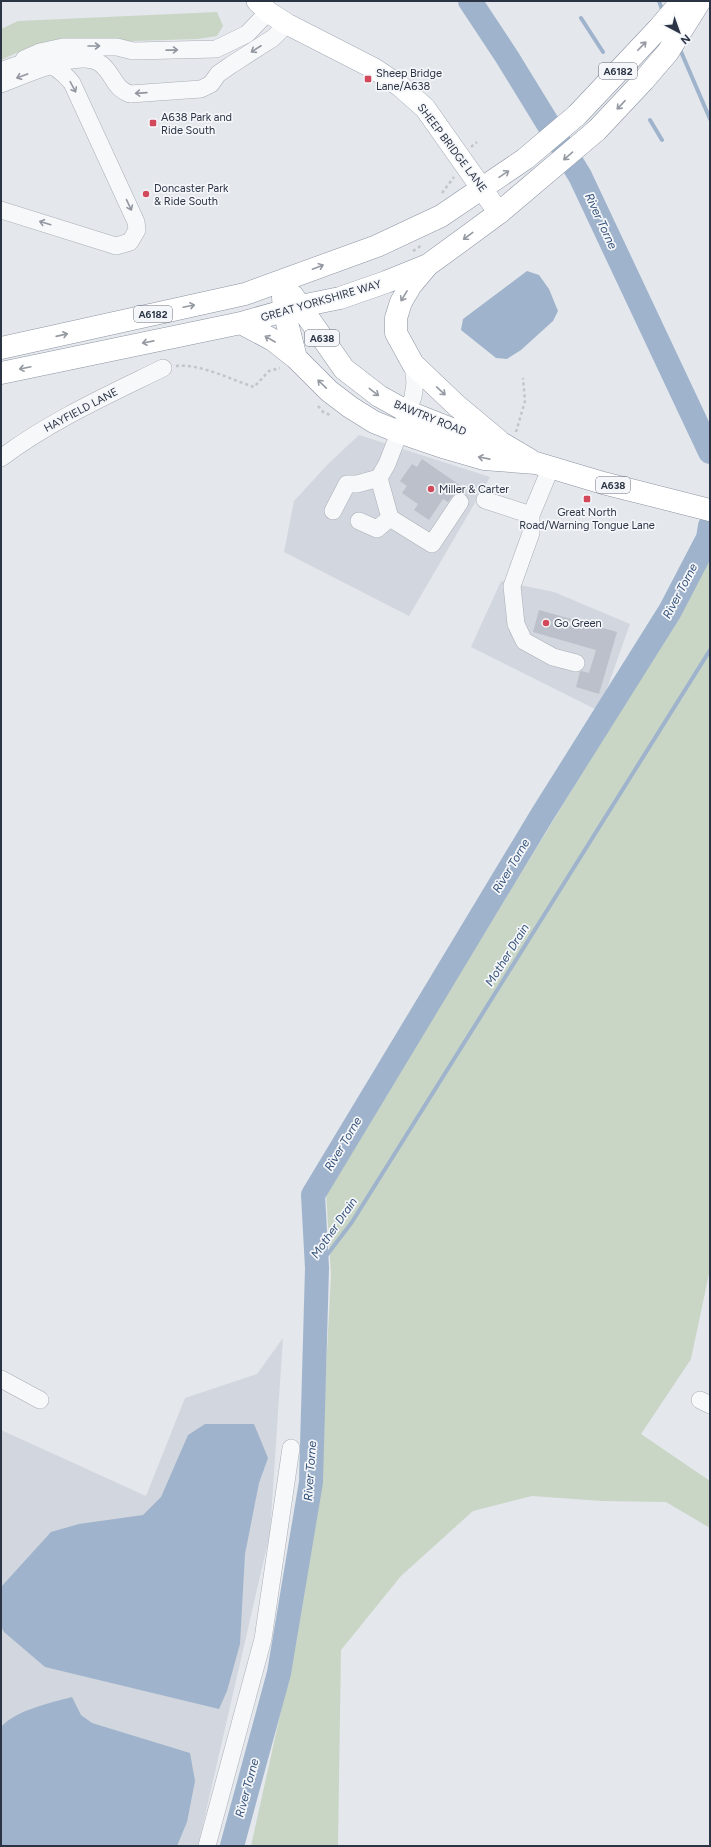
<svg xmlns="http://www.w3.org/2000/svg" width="711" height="1847" font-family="Figtree,sans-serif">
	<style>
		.built { fill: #d2d6de }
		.green { fill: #c9d6c5 }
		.water { fill: #9fb4cc }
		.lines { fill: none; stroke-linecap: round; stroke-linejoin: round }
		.stream { stroke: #9fb4cc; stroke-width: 4 }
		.river { stroke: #9fb4cc; stroke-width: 24 }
		.building { fill: #bbc0ca }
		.minor-casing { stroke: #a9aeb7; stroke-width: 18 }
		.major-casing { stroke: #a3abb8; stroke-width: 22 }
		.highway-casing { stroke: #8b94a3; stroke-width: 23 }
		.path { stroke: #c2c5cb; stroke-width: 2.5; stroke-dasharray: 3 3; stroke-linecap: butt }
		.minor { stroke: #f7f8fa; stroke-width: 17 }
		.major { stroke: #fff; stroke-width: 21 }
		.highway { stroke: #fff; stroke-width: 22 }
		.oneway { stroke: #9196a0 }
		.oneway2 { stroke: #959aa2 }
		.poi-dot { fill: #d1495b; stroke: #f4f6f9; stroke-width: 1.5 }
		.labels { text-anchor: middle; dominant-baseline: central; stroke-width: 3.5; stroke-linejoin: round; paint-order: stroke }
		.shield { fill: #f4f6f9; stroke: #676e7b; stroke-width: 1 }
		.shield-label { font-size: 10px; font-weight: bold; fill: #2b3445 }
		.poi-label { font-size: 11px; fill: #2b3445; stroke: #f4f6f9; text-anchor: start }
		.street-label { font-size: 11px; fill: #2b3445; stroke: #f4f6f9 }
		.water-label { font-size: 12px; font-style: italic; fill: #34527a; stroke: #f4f6f9 }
	</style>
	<rect width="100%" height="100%" fill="#e4e7ec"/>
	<!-- built -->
	<path class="built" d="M359 435 490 477 409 616 284 552 294 501 329 463Z
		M501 581 554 592 630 624 599 711 471 647Z
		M283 1338 270 1533 198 1846H1V1430L146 1496 185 1398 257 1374Z"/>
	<!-- green -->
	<path class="green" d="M217 12 223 26 217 36 198 39 36 44 1 60V29L18 21Z
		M710 551V1269L691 1359 641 1434 710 1481V1528L666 1502 602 1501 532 1496 473 1511 401 1576 341 1650 338 1846H251L296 1643 320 1484 331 1275 326 1192 693 592Z"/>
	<!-- water -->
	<path class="water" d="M527 271 539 275 549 289 558 311 553 321 521 350 507 359 496 358 461 330 463 319Z
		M205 1424H254L268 1458 259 1483 245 1554 240 1644 227 1691 219 1709 45 1667 4 1632 1 1626V1587L51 1532 79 1524 143 1515 161 1497 188 1435Z
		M72 1697 81 1715 92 1723 190 1753 195 1781 187 1822 177 1846H1V1727C16 1710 50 1703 72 1697Z"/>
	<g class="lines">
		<!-- stream -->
		<path class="stream" d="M659 1 663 12
			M581 18 603 52
			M679 47 710 119
			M650 120 662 140
			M317 1268 352 1222 710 650"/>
		<!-- river -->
		<path class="river" d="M470 1 507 57 580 176 710 452
			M232 1846 279 1673 311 1482 317 1268 313 1195 542 815 670 611 708 538 710 526"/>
	</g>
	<!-- building -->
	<path class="building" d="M422 459 461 486 448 502 443 499 429 520 414 510 418 504 402 493 407 486 400 481 412 464 417 467Z
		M539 610 617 632 599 694 576 687 580 672 582 671 589 673 596 650 533 632Z"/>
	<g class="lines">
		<!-- minor casing -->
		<g class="minor-casing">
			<path id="minor" d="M24 59 40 52 63 47H117L133 51 216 49 247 34 268 12
				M1 71C31 58 50 56 72 83L136 222 137 230 130 242 116 246 1 210
				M1 84C24 76 80 48 101 64 114 74 113 88 130 94L201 89 211 84 218 74 231 65 273 38 287 24
				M1 458C50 421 108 395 163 368
				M485 500 531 515 551 467
				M333 511 347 484H357L379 478
				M531 515V533L512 586 516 624 524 641 553 657 576 663
				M390 518 432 544 460 502
				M359 521 377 529 390 518 379 478 387 464 413 397 415 383 413 364
				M1 1379 40 1400
				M700 1400 710 1405
				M207 1846 263 1639 291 1448"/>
		</g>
		<!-- major casing -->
		<g class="major-casing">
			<path id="major" d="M257 1 268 12 287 24 373 68 400 86 425 108 499 213"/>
		</g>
		<!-- highway casing -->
		<g class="highway-casing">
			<path id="highway" d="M427 266 411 285 401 302 396 318V333L413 364 456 405 498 440
				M293 296 344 369 379 396 406 411 459 432 503 444 530 460
				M283 297 284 311 296 358
				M241 323 273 340 296 358 329 391 350 407 374 422 399 432 446 448 484 459 536 463 603 483 710 510
				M1 348 245 294 377 246 441 216 525 159 577 115 659 28 682 1
				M1 373 241 323 301 306 340 298 386 282 428 265 499 213 597 130 644 80 668 52 700 1"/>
		</g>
		<!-- path -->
		<path class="path" d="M471 147 477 142
			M442 193 454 177
			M413 251 422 245
			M176 366C199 363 232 380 254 387L269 371 280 368
			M318 406 324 413 331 415
			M516 432 525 401 523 378"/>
		<!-- minor -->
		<use href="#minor" class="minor"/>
		<!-- major -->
		<use href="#major" class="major"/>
		<!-- highway -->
		<use href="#highway" class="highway"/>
	</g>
	<!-- one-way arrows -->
	<defs><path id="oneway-shaft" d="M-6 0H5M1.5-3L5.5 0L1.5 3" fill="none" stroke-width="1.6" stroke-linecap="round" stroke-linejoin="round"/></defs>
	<g class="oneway">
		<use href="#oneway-shaft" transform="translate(94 46)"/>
		<use href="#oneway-shaft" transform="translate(256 49) rotate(147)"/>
		<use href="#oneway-shaft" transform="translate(172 50) rotate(-1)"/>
		<use href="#oneway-shaft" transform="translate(22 76) rotate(160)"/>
		<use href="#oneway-shaft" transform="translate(73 87) rotate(62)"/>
		<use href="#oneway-shaft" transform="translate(141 93) rotate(176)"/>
		<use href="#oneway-shaft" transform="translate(129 205) rotate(65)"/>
		<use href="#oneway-shaft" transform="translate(45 223) rotate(-163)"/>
	</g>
	<g class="oneway2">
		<use href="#oneway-shaft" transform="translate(642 46) rotate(-46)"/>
		<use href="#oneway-shaft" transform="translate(621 105) rotate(133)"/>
		<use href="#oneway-shaft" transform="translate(568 156) rotate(139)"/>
		<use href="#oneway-shaft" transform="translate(504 174) rotate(-34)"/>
		<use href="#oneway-shaft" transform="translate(468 236) rotate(143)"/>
		<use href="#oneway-shaft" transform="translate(318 267) rotate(-21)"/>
		<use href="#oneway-shaft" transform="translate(404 296) rotate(121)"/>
		<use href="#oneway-shaft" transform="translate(189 306) rotate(-12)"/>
		<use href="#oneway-shaft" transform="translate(62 335) rotate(-13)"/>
		<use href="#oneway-shaft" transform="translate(270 339) rotate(-150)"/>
		<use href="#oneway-shaft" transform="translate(148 342) rotate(169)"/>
		<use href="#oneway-shaft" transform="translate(25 368) rotate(168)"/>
		<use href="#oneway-shaft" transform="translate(322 384) rotate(-136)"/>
		<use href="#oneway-shaft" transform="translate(441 391) rotate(43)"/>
		<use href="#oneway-shaft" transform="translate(374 392) rotate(38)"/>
		<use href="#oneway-shaft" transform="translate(484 458) rotate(-169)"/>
	</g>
	<!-- markers -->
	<g class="poi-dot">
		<rect x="364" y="75" width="8" height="8" rx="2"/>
		<rect x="149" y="119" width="8" height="8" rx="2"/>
		<circle cx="146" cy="194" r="4"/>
		<circle cx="431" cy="489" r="4"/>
		<rect x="583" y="495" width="8" height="8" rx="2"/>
		<circle cx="546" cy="623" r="4"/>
	</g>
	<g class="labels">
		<!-- shield labels -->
		<g class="shield">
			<rect x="599" y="63" width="38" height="16" rx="3"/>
			<rect x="134" y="306" width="38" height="16" rx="3"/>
			<rect x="305" y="330" width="34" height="16" rx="3"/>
			<rect x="596" y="477" width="34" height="16" rx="3"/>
		</g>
		<g class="shield-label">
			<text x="618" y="71">A6182</text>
			<text x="153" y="314">A6182</text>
			<text x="322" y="338">A638</text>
			<text x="613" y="485">A638</text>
		</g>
		<!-- poi labels -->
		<g class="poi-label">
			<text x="376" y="73">Sheep Bridge<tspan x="376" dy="13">Lane/A638</tspan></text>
			<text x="161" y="117">A638 Park and<tspan x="161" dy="13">Ride South</tspan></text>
			<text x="154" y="188">Doncaster Park<tspan x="154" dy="13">&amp; Ride South</tspan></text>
			<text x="439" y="489">Miller &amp; Carter</text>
			<text x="587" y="512" text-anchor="middle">Great North<tspan x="587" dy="13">Road/Warning Tongue Lane</tspan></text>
			<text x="554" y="623">Go Green</text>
		</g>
		<!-- street labels -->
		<g class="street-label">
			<text transform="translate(452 148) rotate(53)">SHEEP BRIDGE LANE</text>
			<text transform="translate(321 301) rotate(-16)">GREAT YORKSHIRE WAY</text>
			<text transform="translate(81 410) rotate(-28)">HAYFIELD LANE</text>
			<text transform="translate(430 418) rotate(22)">BAWTRY ROAD</text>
		</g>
		<!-- water labels -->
		<g class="water-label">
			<text transform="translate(601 221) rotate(65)">River Torne</text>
			<text transform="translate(680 591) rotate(-62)">River Torne</text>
			<text transform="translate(511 866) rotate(-59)">River Torne</text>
			<text transform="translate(507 955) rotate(-58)">Mother Drain</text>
			<text transform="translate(343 1144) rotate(-59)">River Torne</text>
			<text transform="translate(334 1228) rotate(-55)">Mother Drain</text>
			<text transform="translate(310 1471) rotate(-86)">River Torne</text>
			<text transform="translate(247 1788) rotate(-75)">River Torne</text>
		</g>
	</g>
	<!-- border -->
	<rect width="711" height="1847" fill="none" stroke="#2b3445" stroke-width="4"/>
	<!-- north arrow -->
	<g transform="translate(679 32) rotate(139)" stroke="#f4f6f9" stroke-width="3" paint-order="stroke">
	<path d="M0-3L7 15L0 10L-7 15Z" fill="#2b3445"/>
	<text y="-6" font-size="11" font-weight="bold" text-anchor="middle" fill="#2b3445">N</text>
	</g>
</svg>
